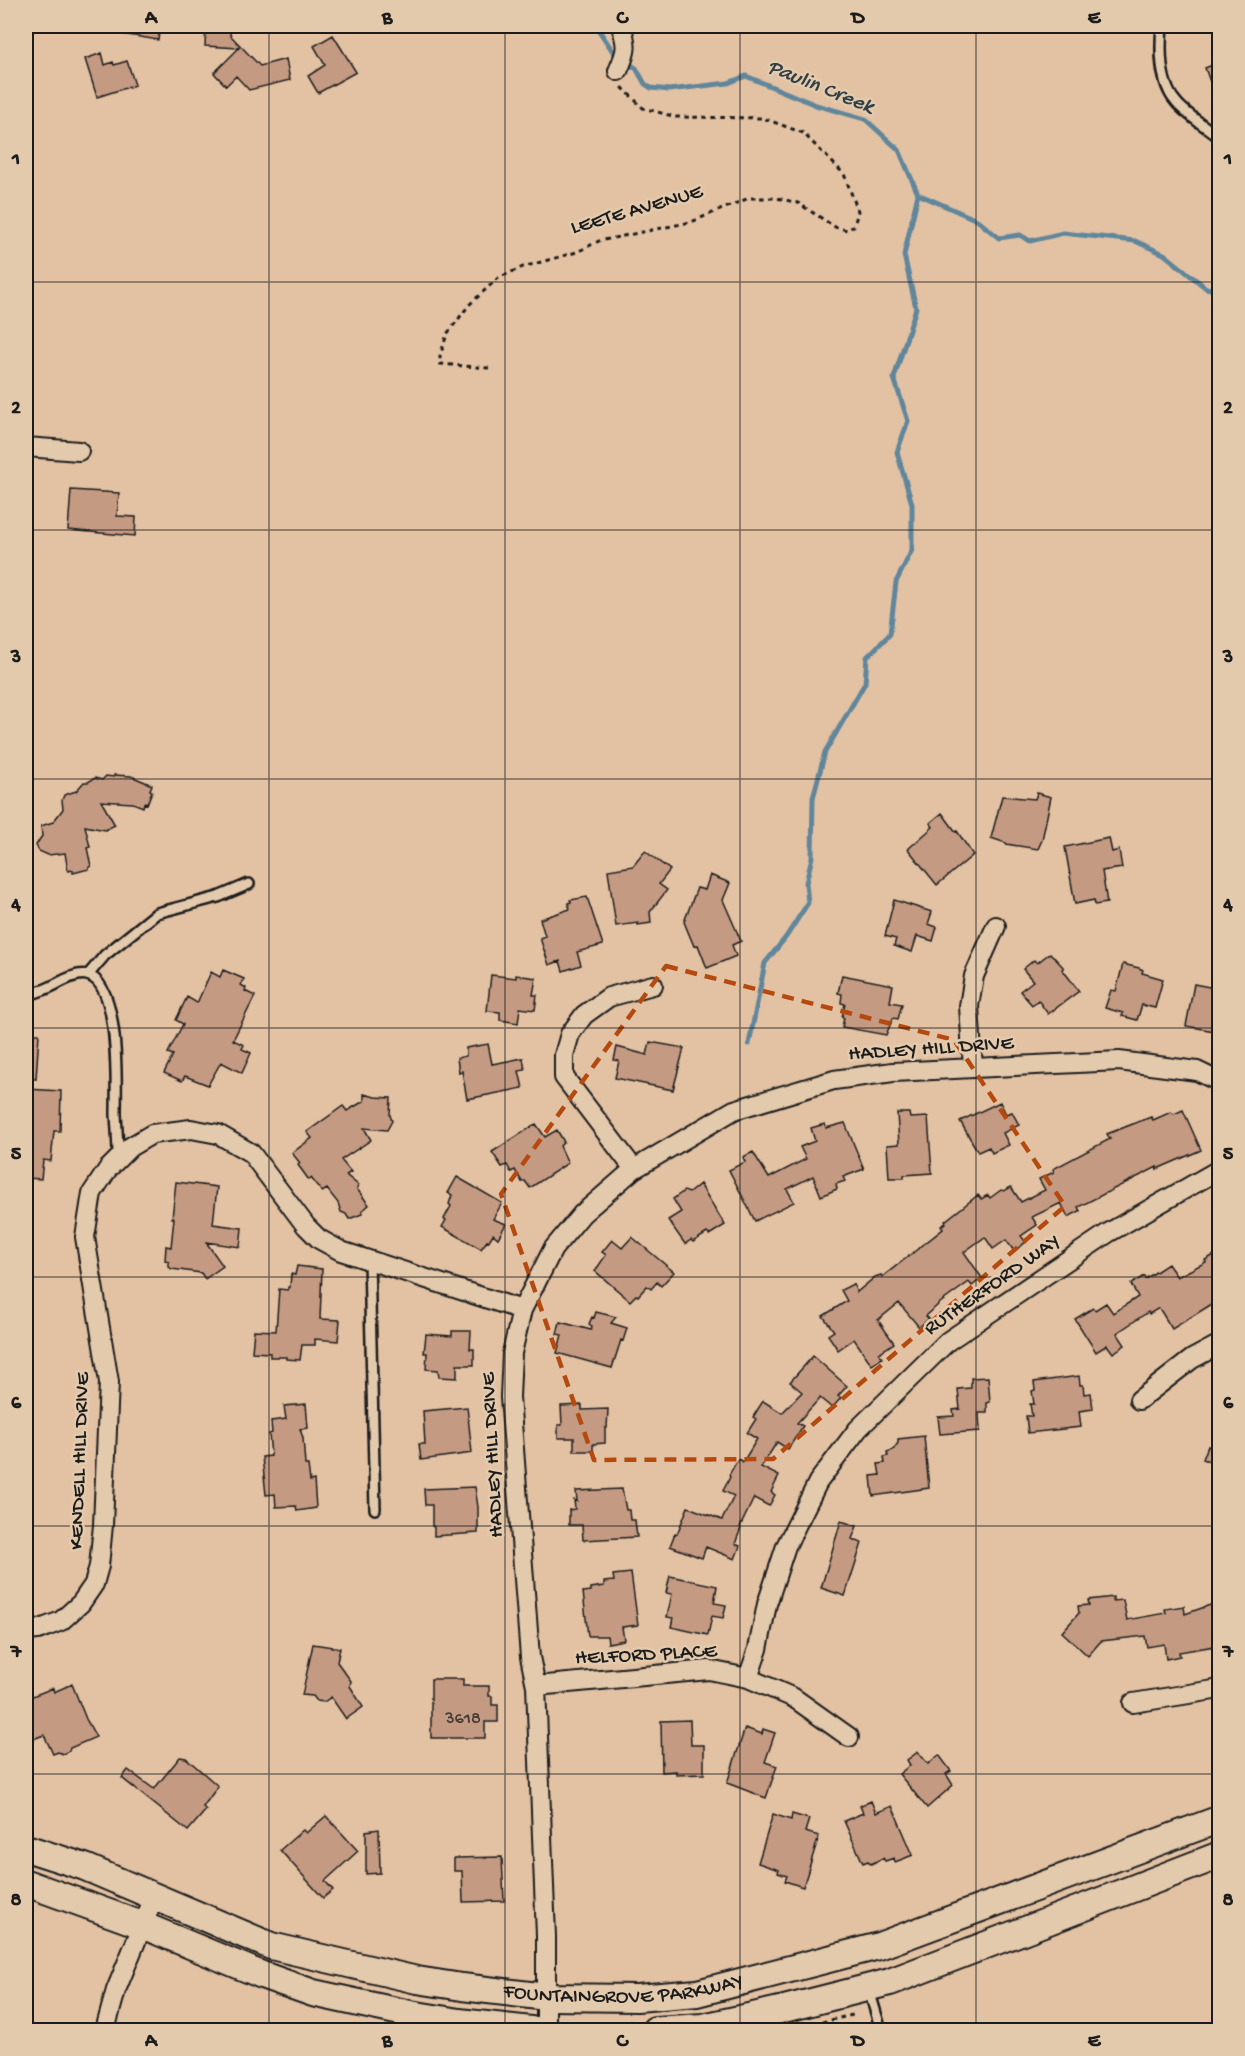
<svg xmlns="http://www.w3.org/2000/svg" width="1245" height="2056" font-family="'Gochi Hand',sans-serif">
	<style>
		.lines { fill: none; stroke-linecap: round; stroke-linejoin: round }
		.stream { stroke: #60869b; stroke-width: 5 }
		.building { fill: #c59a82; stroke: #1c1c1c; stroke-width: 1.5 }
		.lane-casing { stroke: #1c1c1c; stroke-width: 14 }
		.street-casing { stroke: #1c1c1c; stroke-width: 22 }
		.secondary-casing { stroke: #1c1c1c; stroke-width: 30 }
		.path { stroke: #1c1c1c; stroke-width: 3; stroke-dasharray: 4.5 4.5; stroke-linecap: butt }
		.lane { stroke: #e4caac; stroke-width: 9 }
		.street { stroke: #e4caac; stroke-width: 18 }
		.secondary { stroke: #e4caac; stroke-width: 26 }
		.marked { fill: none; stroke: #b54a10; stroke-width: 4.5; stroke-dasharray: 12 8; stroke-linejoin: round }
		.grid { fill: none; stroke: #1c1c1c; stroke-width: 1.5; stroke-opacity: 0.55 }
		.labels { text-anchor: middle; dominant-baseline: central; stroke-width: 5; stroke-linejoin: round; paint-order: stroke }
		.number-label { font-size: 18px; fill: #463c36 }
		.street-label { font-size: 21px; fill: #1c1c1c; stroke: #e4caac }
		.water-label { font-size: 22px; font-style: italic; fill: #333f46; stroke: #e4caac }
		.neatline { fill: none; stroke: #1c1c1c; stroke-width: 2 }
		.grid-label { font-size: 20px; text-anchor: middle; font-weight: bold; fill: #1c1c1c }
	</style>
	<rect width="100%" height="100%" fill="#e3c2a4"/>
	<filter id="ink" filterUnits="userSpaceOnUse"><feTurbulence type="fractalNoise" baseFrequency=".0167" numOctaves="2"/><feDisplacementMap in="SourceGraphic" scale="12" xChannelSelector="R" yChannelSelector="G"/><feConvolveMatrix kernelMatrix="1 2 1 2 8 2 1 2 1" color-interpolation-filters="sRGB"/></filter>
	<g filter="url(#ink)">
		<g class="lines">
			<!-- stream -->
			<path class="stream" d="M596 26 616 56 636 68 645 84 651 88 669 90 728 83 746 76 816 105 865 119 899 150 918 194
				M918 194 977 220 999 238 1020 235 1030 241 1063 233 1135 241 1164 254 1206 288 1220 291
				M749 1044 765 963 786 937 808 903 806 883 812 857 813 798 825 752 865 683 867 657 890 634 896 582 912 550V504L897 452 908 421 894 378 916 308 904 255 918 194"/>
		</g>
		<!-- building -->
		<path class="building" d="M116 26H160L158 40 116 33Z
			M206 26H231L230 35 260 66 286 59 290 80 249 90 236 76 226 86 214 73 239 48 205 46Z
			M333 35 356 72 318 93 308 76 325 65 314 46Z
			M102 53 105 65 113 62 114 65 127 61 135 85 97 97 85 59Z
			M1220 62V104H1218L1205 68Z
			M71 490 119 493 117 516 136 517 135 536 68 530Z
			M114 775 131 776 152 785 150 790 152 791 147 804 144 803 143 807 133 803 101 801 115 825 105 830 85 826 90 847 87 848 91 866 89 867V869L73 873V870L68 871 65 853 48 855 39 851 36 845 42 836 41 826 53 822 63 809 62 800 64 795 76 791 84 782H88L95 778 102 780 106 776 114 777Z
			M1037 793 1051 797 1042 840 1038 849 1006 844V843L991 838 1002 796 1035 799Z
			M942 813 956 832 957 831 973 855 937 885 908 849 933 827 930 823Z
			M1109 838 1112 852 1119 850 1122 868 1102 871 1107 903 1095 905 1094 900 1075 904 1065 847Z
			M645 851 670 870 659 884 667 890 650 912 651 923 638 925V923L616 926 608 870 633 866Z
			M710 875 730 883 723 900 741 941 732 945 736 956 707 968 698 945 694 946 684 922 697 888 705 890Z
			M587 897 603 945 577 952 581 965 563 971 560 961 549 965 540 938 545 936 540 919 570 909 568 903 571 902 570 900Z
			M894 900 932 912 928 924 937 927 933 941 917 936 912 952 894 946 896 939 885 936Z
			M1050 953 1064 968 1062 969 1079 991 1048 1014 1038 1000 1032 1005 1020 991 1033 981 1023 969 1034 960 1037 963Z
			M1123 964 1139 968 1143 970 1142 973 1163 979 1155 1008 1142 1005 1137 1020 1122 1016 1123 1013 1105 1008 1111 990 1116 991Z
			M223 970 244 979 241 985 246 988 245 991 255 996 233 1040 244 1045 242 1049 251 1053 242 1073 221 1062 208 1085 185 1076 182 1081 164 1073 173 1055 168 1053 183 1024 176 1020 187 997 197 1003 211 972 220 977Z
			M491 975 516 978V975L536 978 533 995H537L535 1010 520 1008 518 1023 500 1020V1012L487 1011Z
			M842 975 893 985 890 1002 902 1004 898 1019 893 1018 886 1035 842 1027 844 1018 842 1017 845 1004 841 1003 842 994 838 993Z
			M1194 984 1220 989V1032L1186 1026Z
			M26 1034H39L36 1079H26Z
			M650 1042 684 1048 673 1090 615 1078 619 1061 614 1060 617 1047 647 1055Z
			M488 1044 492 1064 523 1058 525 1070 519 1071 523 1088 467 1099 462 1071 459 1072 457 1058 466 1056V1048Z
			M26 1089 61 1091 60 1131H54L51 1161 43 1160 41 1179 26 1178Z
			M364 1094 375 1097 391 1098 390 1115 392 1121 387 1130 364 1128 371 1140 341 1160 351 1172 346 1175 358 1185 357 1189 369 1205 362 1211V1214L349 1219 346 1214 341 1212 338 1203 327 1189 322 1192 311 1178 309 1180 298 1165 300 1163 292 1153 312 1138 307 1132 343 1106 347 1111 364 1101Z
			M1000 1102 1006 1114 1012 1112 1019 1125 1003 1133 1009 1145 992 1153 989 1147 978 1152 960 1121Z
			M1183 1110 1201 1150 1157 1169V1167L1078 1207 1080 1211 1068 1217 1061 1203 1032 1217 1037 1225 1021 1236 1026 1242 1014 1251 1006 1240 993 1249 985 1237 964 1252 982 1278 972 1286 969 1282 940 1303 926 1316 929 1319 919 1327 899 1303 878 1320 894 1343 879 1353 882 1358 872 1365 854 1339 838 1350 828 1335 834 1331 823 1316 847 1301 841 1290 853 1284 857 1292 875 1277 881 1275 882 1277 943 1229 941 1226 946 1223 945 1221 978 1195 981 1199 988 1195 990 1198 1001 1190 1004 1191 1011 1187 1021 1202 1045 1190 1039 1179 1054 1172 1053 1169 1110 1139 1107 1134 1151 1117 1153 1120 1171 1112 1174 1114Z
			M897 1113H909L910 1118 928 1117 932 1173 904 1175V1178H889L887 1145 899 1144Z
			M845 1123 864 1169 843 1177 845 1181 836 1184 837 1189 821 1196 813 1176 787 1189 794 1202 755 1221 729 1170 745 1162 743 1157 753 1152 769 1178 806 1159 800 1147 815 1141 811 1128 825 1124 826 1128Z
			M536 1124 545 1137 557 1130 564 1142 560 1146 568 1163 530 1188 525 1181 522 1182 515 1170 511 1172 507 1165 502 1167 492 1152Z
			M457 1177 502 1203 493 1219 506 1224 498 1238 493 1234 488 1242 487 1241 481 1249 442 1227 446 1220 444 1219 451 1206 449 1204 452 1195 448 1193Z
			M176 1182 217 1187 213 1224 242 1228 240 1247 206 1242 223 1266 205 1279 201 1273 172 1269 169 1267V1262L165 1261 166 1246 171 1247 174 1218H172Z
			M700 1184 725 1225 709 1235 707 1233 693 1242 691 1240 685 1244 668 1220 681 1212 673 1199 684 1191 689 1193Z
			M632 1237 674 1272 661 1286 657 1282 651 1289 647 1286 638 1296 636 1295 630 1301 595 1271 606 1255 602 1252 612 1240 622 1248Z
			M1220 1252V1299L1172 1329 1159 1308 1149 1314 1148 1312 1117 1333 1125 1345 1113 1353 1107 1345 1096 1352 1075 1319 1093 1308 1095 1310 1106 1303 1113 1313 1138 1297 1131 1284 1144 1276 1145 1279 1168 1264 1177 1277 1206 1262 1205 1260Z
			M297 1266 322 1269 320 1319 340 1320 338 1341 315 1339V1345H302L300 1360 286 1359V1357H270V1353L252 1352 254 1330 276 1331 279 1289 288 1290V1287H290L291 1274 295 1275Z
			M596 1312 616 1317 611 1323 627 1328 623 1341 621 1340 612 1368 557 1353 562 1335 557 1334 560 1322 591 1330 592 1326 589 1324 592 1317 594 1318Z
			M452 1331H471L470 1349H474V1365H457V1378L439 1377 438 1370 426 1369 427 1353H424L426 1334 452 1336Z
			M813 1356 847 1386 838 1396 841 1398 832 1408 820 1398 797 1423 803 1426 788 1449 777 1442 761 1467 779 1476 771 1492 775 1495 769 1506 754 1498 740 1527 741 1528 735 1544 740 1546 735 1559 706 1547 702 1558 670 1546 675 1533 677 1534 688 1507 722 1520 734 1496 723 1491 730 1477 729 1475 738 1459 743 1462 757 1439 747 1433 756 1419 753 1417 763 1401 782 1413 802 1392 790 1382Z
			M1079 1376 1080 1385H1083L1084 1394 1091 1393 1093 1409 1079 1411 1081 1427 1028 1433 1026 1416H1032L1030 1404H1034L1032 1391 1035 1390 1034 1382Z
			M988 1377 990 1402 987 1403V1413H979L980 1431 940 1434 938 1417 954 1416 953 1410 960 1409 958 1389 971 1388V1378Z
			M306 1404 308 1428 300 1429 303 1438 305 1465H308L310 1481 314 1480 316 1508 297 1511 296 1506 276 1507 275 1494 266 1495 262 1457 271 1456 269 1434 272 1433 271 1421 286 1419 284 1406Z
			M582 1405V1410L608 1409 607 1428H605V1443L593 1444V1451H574V1438H558V1425H562L561 1406Z
			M467 1407 472 1453 421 1460 419 1444H425L423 1411Z
			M924 1436 929 1488 873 1496 871 1476 880 1475 878 1464 885 1463 884 1457 888 1456 887 1452 893 1450 898 1443V1439Z
			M1208 1446 1220 1449V1465L1203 1459Z
			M475 1487 478 1507V1533L434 1536V1527L432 1526V1505H425L424 1489Z
			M622 1489 626 1510H629L630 1520H635L637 1537 583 1540 582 1525H569V1510L575 1509 574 1500 577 1501 576 1491Z
			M841 1521 857 1526 852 1539 862 1543 845 1596 821 1588Z
			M631 1573 638 1625 622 1627 624 1640 608 1643 607 1636H588L583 1592 591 1591V1588L604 1586V1582L614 1581 613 1575Z
			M670 1576 717 1586 714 1603 726 1605 723 1618 712 1616 708 1635 671 1627 673 1618 667 1617 672 1594 666 1593Z
			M1113 1597V1601L1123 1600 1127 1620 1166 1613 1165 1609 1184 1606 1185 1614 1216 1603 1220 1612V1645L1179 1652 1180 1656 1166 1659 1164 1644 1147 1647 1145 1636 1101 1641 1088 1656 1062 1632 1079 1613 1078 1606 1089 1605 1088 1600Z
			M313 1644 340 1648 337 1662 351 1681 350 1686 363 1707 346 1719 331 1697 324 1702 317 1701 313 1696 302 1695Z
			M431 1679H463V1686H489V1696H492V1705H498V1722H485V1738H431Z
			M72 1684 86 1719 96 1737 70 1748 69 1751 63 1754 58 1752 53 1754 44 1735 33 1739 26 1722V1703L31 1701 30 1697 53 1688 54 1692Z
			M690 1720 691 1745H704V1774L676 1775V1771L662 1772 661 1721Z
			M745 1728 762 1734 763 1729 775 1733 765 1762 777 1766 766 1798 727 1783Z
			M918 1752 928 1764 939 1755 951 1771 946 1774 953 1785 927 1808 899 1774 910 1765 907 1760Z
			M180 1757 186 1758 218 1786 203 1807 206 1810 188 1831 122 1778 128 1770 154 1789Z
			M871 1801 876 1813 892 1806 913 1855 895 1862 894 1858 885 1861 883 1858 871 1864 868 1861 863 1863 844 1821 863 1813 860 1806Z
			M773 1814 791 1820 792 1814 809 1819 805 1832 819 1836 803 1887 785 1881 787 1876 778 1873 779 1870 758 1863Z
			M326 1816 358 1851 325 1881 333 1890 323 1898 280 1850 303 1830 306 1833Z
			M379 1829 380 1873 366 1874V1831Z
			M502 1857 504 1901 463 1902 462 1871H454V1858Z"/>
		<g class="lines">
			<!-- lane casing -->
			<g class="lane-casing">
				<path id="lane" d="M1162 26C1160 49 1159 83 1176 102 1185 114 1207 127 1220 138
					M88 975 105 955 157 913 218 897 249 884
					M26 995C31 994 38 992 43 990 56 986 73 972 87 975 121 983 116 1088 116 1115 117 1129 118 1143 118 1157
					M369 1260 375 1509
					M869 1990 881 2030"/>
			</g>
			<!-- street casing -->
			<g class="street-casing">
				<path id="street" d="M618 71C627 51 628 46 621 26
					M26 447 79 451
					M973 1068 969 1006 974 976 996 926
					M634 1169 564 1077V1055L570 1034 584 1015 609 997 653 985
					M1139 1400 1192 1359 1220 1344
					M26 1631 38 1630 61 1621 81 1603 94 1584 99 1566 103 1525 109 1382 85 1237 92 1193 108 1169 130 1147 152 1134 191 1129 218 1134 251 1153 306 1226 319 1239 341 1251 522 1310
					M748 1678 758 1649 767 1604 786 1546 818 1482 858 1429 948 1341 1108 1233 1220 1169
					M536 1686 709 1670 748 1678 794 1698 849 1737
					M1133 1703 1220 1689
					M105 2030 116 1990 155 1895
					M546 2030V1936L536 1686 530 1657 510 1397 512 1353 522 1310 553 1249 582 1214 634 1169 734 1110 834 1080 893 1072 1119 1061 1197 1071 1220 1082"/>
			</g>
			<!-- secondary casing -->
			<g class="secondary-casing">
				<g id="secondary">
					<path id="s1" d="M26 1848 85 1867 271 1946 417 1980 462 1987 547 1997 637 1998 697 1993 879 1946 1220 1819"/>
					<path d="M26 1883 142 1925 262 1975 313 1993 410 2014 459 2022 531 2030"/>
					<path d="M655 2030 703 2027 780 2010 890 1982 1220 1855"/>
				</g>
			</g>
			<!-- path -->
			<path class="path" d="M489 368 440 364V356L447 334 469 305 498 278 523 267 577 252 599 241 691 222 749 198H777L798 203 835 227 847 230 854 226 858 211 844 174 803 133 763 118 676 117 643 108 622 87
				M822 2022 853 2015
				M367 2027 377 2030"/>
			<!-- lane -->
			<use href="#lane" class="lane"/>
			<!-- street -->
			<use href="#street" class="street"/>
			<!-- secondary -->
			<use href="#secondary" class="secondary"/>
		</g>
	</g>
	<!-- marked area -->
	<path class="marked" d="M666 966 954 1040 1065 1206 773 1459 594 1460 501 1194Z"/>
	<!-- grid -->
	<path class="grid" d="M269 26V2030M505 26V2030M740 26V2030M976 26V2030M26 282H1220M26 530H1220M26 779H1220M26 1028H1220M26 1277H1220M26 1526H1220M26 1774H1220"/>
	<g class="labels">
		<!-- number labels -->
		<g class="number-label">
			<text x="463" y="1719">3618</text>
		</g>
		<!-- street labels -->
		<g class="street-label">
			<text transform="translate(637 211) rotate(-16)">LEETE AVENUE</text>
			<text transform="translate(931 1050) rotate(-4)">HADLEY HILL DRIVE</text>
			<text transform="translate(993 1286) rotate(-35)">RUTHERFORD WAY</text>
			<text transform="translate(494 1455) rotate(-93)">HADLEY HILL DRIVE</text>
			<text transform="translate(81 1461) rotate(-88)">KENDELL HILL DRIVE</text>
			<text transform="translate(646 1656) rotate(-3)">HELFORD PLACE</text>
			<text stroke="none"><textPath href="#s1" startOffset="622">FOUNTAINGROVE PARKWAY</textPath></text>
		</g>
		<!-- water labels -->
		<g class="water-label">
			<text transform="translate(820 88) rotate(22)">Paulin Creek</text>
		</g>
	</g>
	<!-- margin -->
	<rect width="1245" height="2056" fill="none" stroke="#e4caac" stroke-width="66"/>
	<rect x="33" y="33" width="1179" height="1990" class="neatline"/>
	<g class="grid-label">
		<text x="151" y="23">A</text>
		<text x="387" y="23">B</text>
		<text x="622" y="23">C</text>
		<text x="858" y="23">D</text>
		<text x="1094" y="23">E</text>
		<text x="16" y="164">1</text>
		<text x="1228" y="164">1</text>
		<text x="16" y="413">2</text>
		<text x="1228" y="413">2</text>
		<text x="16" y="662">3</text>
		<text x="1228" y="662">3</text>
		<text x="16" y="910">4</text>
		<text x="1228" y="910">4</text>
		<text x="16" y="1159">5</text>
		<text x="1228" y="1159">5</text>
		<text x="16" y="1408">6</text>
		<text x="1228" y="1408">6</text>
		<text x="16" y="1657">7</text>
		<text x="1228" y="1657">7</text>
		<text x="16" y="1905">8</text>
		<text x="1228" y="1905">8</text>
		<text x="151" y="2046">A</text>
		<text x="387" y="2046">B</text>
		<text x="622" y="2046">C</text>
		<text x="858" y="2046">D</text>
		<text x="1094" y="2046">E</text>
	</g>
</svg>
